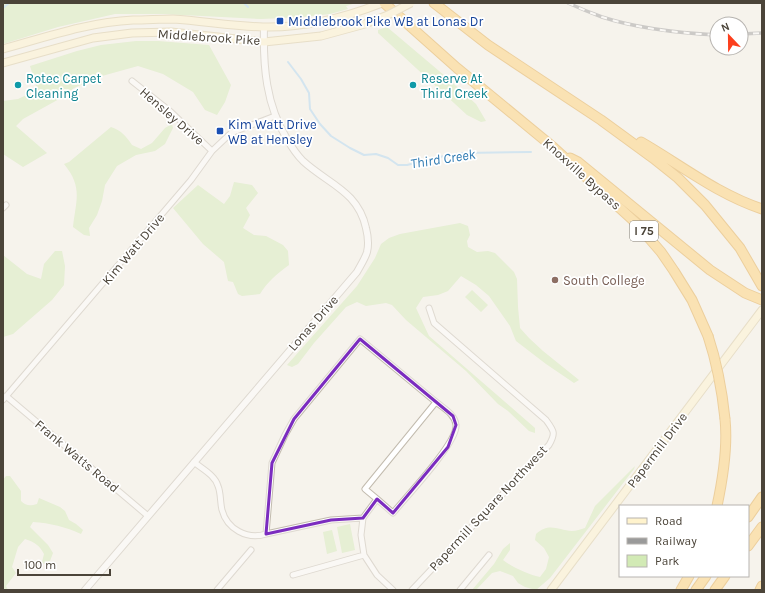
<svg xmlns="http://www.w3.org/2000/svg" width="765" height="593" font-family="Karla,sans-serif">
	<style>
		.green { fill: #d2eab5 }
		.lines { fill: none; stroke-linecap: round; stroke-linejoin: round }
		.stream { stroke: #a9d4f2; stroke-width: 2 }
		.minor-casing { stroke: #c2bbae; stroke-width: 7 }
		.tertiary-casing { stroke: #c2bbae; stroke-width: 8 }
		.secondary-casing { stroke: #d6c79b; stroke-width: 9 }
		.motorway-casing { stroke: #e0a43c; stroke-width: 11 }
		.minor { stroke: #fff; stroke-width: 5 }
		.tertiary { stroke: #fff; stroke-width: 6 }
		.secondary { stroke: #fff3cd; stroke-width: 7 }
		.motorway { stroke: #ffcf6e; stroke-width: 9 }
		.rail-casing { stroke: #9a9a9a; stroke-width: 3.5 }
		.rail { stroke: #fff; stroke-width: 2; stroke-dasharray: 6; stroke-linecap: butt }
		.secondary-bridge-casing { stroke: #d6c79b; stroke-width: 9; stroke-linecap: butt }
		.motorway-bridge-casing { stroke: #e0a43c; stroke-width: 11; stroke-linecap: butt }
		.secondary-bridge { stroke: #fff3cd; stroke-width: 7 }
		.motorway-bridge { stroke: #ffcf6e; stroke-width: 9 }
		.marked { fill: none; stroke: #7b2cbf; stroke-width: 3; stroke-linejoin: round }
		.transit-dot { fill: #1a4fb4; stroke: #fff; stroke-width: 1.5 }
		.culture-dot { fill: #0f9aa8; stroke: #fff; stroke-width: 1.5 }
		.education-dot { fill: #8d6e63; stroke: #fff; stroke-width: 1.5 }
		.labels { text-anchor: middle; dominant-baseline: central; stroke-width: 3.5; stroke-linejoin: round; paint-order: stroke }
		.shield { fill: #fff; stroke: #817c74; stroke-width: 1 }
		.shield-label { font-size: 12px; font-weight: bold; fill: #4b4439 }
		.transit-label { font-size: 13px; fill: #164399; stroke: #fff; text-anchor: start }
		.street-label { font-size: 13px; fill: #4b4439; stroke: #fff }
		.culture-label { font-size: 13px; fill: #0d838f; stroke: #fff; text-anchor: start }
		.education-label { font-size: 13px; fill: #785e54; stroke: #fff; text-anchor: start }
		.water-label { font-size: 14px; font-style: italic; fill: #2e7ab2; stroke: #fff }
	</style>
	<rect width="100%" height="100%" fill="#f6f3ec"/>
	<!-- green -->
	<path class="green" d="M3 3H356L346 6 348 9 330 14 303 17 261 19 163 14H115L58 27 3 44Z
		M387 27 445 76 476 104 486 121 481 122 467 115 378 33V30Z
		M136 41H158L209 45 231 85 225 102 217 115 205 110 193 92 163 74 138 66 102 76 74 88 61 98 23 119 16 126 47 153 23 167 3 154V101L18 99 33 92 36 85 30 66 77 51 101 45Z
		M172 124 173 128 165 144 155 151 136 155 117 166 105 185 102 201 97 215 89 228 90 236 84 235 73 227C76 200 83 187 64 164L69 162 111 127C122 131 126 136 132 145L141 149 152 143 165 128Z
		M234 182 252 185 258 193 246 208 250 215 243 228 254 235 266 236 283 245 288 251 289 265C278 273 267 282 260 294L242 296 238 294 233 282 228 281 224 262 203 244 173 208 198 185 224 204 230 196Z
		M460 223 468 226 470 235 467 241 468 247 477 252 488 251 495 253 514 272 517 279 518 307 520 328 529 338 543 351 579 380 574 383 546 364 516 341 510 326 489 296 476 285 461 276 448 291 438 295 423 297 416 308 429 336 535 428V433L529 431 508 411 498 404 466 371 406 320 392 305 386 303 366 306 357 302 346 307 314 343 298 364 292 367 287 365 357 286 375 258 381 244 389 238 400 234Z
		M55 251H62L65 266 64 285 52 300 13 334 3 337V255L27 274 41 279 44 264Z
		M472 290 488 305 481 312 465 297Z
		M635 466 634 469 550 578 536 590 525 587 518 583 513 576 500 571 492 573 476 590H472L494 564 503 549 510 543V550L503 560C510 566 531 576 540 577L546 569 549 557 544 548 535 540 536 534C549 522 558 530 572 531 576 531 581 529 585 528L595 506Z
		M6 476H10L21 491V501C26 506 30 506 37 504L39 498 60 507 65 511 69 520 76 524 83 530 81 534C66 527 50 523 33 522L30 527 48 545 53 553 50 561 44 564 42 562 44 554C40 546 35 542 25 539L18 547 12 567 16 573 6 586 8 590H3V480Z
		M350 524 355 550 342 553 337 527Z
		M332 530 337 551 327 554 323 532Z"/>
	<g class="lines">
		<!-- stream -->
		<path class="stream" d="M244 3 248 7
			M3 8 9 3
			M288 62 301 79 309 93 310 109 320 124 331 136 350 148 364 155 376 154 388 158 398 165H407L439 157 464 153 531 152"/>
		<!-- minor casing -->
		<g class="minor-casing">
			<path id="minor" d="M132 81 171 112 212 151
				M3 208 6 205
				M6 396 148 516
				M3 400 191 180 212 151 231 133 275 116
				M194 462C202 469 215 475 218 486 221 493 220 502 222 510 227 529 247 540 266 534
				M377 499 393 513C406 497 458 442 456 425 455 414 443 408 436 402
				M363 518 331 520 266 534 272 463 285 435 294 419 360 339 436 402 365 489 377 499 363 518 361 535 364 555 377 575 393 590
				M293 575 364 555
				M217 590 251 550
				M412 590 549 445C556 433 554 431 546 420L434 323 429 308
				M460 590 489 555"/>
		</g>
		<!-- tertiary casing -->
		<g class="tertiary-casing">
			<path id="tertiary" d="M85 590 357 272C360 266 365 259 367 252 369 244 368 236 366 228 358 191 328 184 303 161 297 155 291 146 287 139 266 105 263 66 264 27"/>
		</g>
		<!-- secondary casing -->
		<g class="secondary-casing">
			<path id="secondary" d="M3 49C46 37 89 22 133 20 146 20 160 19 173 19 203 21 233 26 263 27 304 28 344 18 382 3
				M3 63 93 38 132 33 171 32 264 42 321 36 365 24
				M551 590 762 310"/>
		</g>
		<!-- motorway casing -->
		<g class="motorway-casing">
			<path id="motorway" d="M384 3 457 68 553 147 635 222 661 252 674 271 692 300 708 336
				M434 3 488 45 601 120 653 158 678 178 705 205 740 248 762 286
				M641 142C681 165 717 194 762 209
				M570 158 578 162 710 270 745 293 762 300
				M717 506C723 478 728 448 725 419
				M748 517 762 497
				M748 546 762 527
				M681 590 689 576
				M696 590 706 576
				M715 590 725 576
				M760 590 762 586"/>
		</g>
		<!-- minor -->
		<use href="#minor" class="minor"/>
		<!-- tertiary -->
		<use href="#tertiary" class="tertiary"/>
		<!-- secondary -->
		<use href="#secondary" class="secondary"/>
		<!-- motorway -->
		<use href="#motorway" class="motorway"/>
		<!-- rail casing -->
		<g class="rail-casing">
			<path id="rail" d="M568 3C579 8 591 13 602 17 639 29 679 33 717 35
				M741 34 762 33"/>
		</g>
		<!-- rail -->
		<use href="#rail" class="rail"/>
		<!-- secondary-bridge casing -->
		<g class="secondary-bridge-casing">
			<path id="secondary-bridge" d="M365 24 388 15 411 3"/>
		</g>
		<!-- motorway-bridge casing -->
		<g class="motorway-bridge-casing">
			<path id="motorway-bridge" d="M708 336C717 363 722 390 725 419"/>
		</g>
		<!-- secondary-bridge -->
		<use href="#secondary-bridge" class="secondary-bridge"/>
		<!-- motorway-bridge -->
		<use href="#motorway-bridge" class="motorway-bridge"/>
	</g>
	<!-- marked area -->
	<path d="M0 0H765V593H0ZM360 339 453 416 456 425 448 447 393 513 377 499 363 518 331 520 266 534 272 463 294 419Z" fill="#f6f3ec" fill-opacity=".55" fill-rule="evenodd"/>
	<path class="marked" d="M360 339 453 416 456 425 448 447 393 513 377 499 363 518 331 520 266 534 272 463 294 419Z"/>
	<!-- markers -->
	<g class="transit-dot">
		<rect x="276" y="17" width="8" height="8" rx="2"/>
		<rect x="216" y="127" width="8" height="8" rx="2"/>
	</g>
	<g class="culture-dot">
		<circle cx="18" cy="85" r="4"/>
		<circle cx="413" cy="85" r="4"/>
	</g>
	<circle class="education-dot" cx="555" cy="280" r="4"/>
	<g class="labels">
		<!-- shield labels -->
		<rect class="shield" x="630" y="221" width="28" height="20" rx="3"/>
		<g class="shield-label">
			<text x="644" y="231">I 75</text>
		</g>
		<!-- transit labels -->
		<g class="transit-label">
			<text x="288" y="21">Middlebrook Pike WB at Lonas Dr</text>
			<text x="228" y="124">Kim Watt Drive<tspan x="228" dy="15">WB at Hensley</tspan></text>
		</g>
		<!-- street labels -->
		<g class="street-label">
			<text transform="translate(209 37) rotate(4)">Middlebrook Pike</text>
			<text transform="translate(172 116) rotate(41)">Hensley Drive</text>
			<text transform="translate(582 174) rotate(42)">Knoxville Bypass</text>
			<text transform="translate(133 249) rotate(-50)">Kim Watt Drive</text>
			<text transform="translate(313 323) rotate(-49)">Lonas Drive</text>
			<text transform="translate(657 450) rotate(-53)">Papermill Drive</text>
			<text transform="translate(77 456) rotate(40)">Frank Watts Road</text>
			<text transform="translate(488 508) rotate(-47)">Papermill Square Northwest</text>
		</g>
		<!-- culture labels -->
		<g class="culture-label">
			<text x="26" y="78">Rotec Carpet<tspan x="26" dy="15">Cleaning</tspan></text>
			<text x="421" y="78">Reserve At<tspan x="421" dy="15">Third Creek</tspan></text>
		</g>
		<!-- education labels -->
		<g class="education-label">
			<text x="563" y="280">South College</text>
		</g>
		<!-- water labels -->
		<g class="water-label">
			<text transform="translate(443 159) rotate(-9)">Third Creek</text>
		</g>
	</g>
	<!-- border -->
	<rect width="765" height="593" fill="none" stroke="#4b4439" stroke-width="8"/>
	<!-- legend -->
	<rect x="619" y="505" width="130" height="72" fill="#ffffff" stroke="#b7b4b0"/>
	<rect x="627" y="518" width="20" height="6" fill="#fff3cd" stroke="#b7b4b0"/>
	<text x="655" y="525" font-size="12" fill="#4b4439">Road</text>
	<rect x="627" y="538" width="20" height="6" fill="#9a9a9a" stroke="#b7b4b0"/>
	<text x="655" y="545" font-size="12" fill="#4b4439">Railway</text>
	<rect x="627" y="555" width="20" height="12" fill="#d2eab5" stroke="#b7b4b0"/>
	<text x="655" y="565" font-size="12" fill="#4b4439">Park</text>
	<!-- north arrow -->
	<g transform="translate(729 36) rotate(338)"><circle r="19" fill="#ffffff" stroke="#b7b4b0"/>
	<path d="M0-3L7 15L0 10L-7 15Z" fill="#fc3f1d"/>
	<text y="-6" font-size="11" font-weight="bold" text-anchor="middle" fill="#4b4439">N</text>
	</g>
	<!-- scale -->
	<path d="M18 569v6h92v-6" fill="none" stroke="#4b4439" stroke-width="2"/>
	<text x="24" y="569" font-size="12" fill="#4b4439" stroke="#ffffff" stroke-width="3" paint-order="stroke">100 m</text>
</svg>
